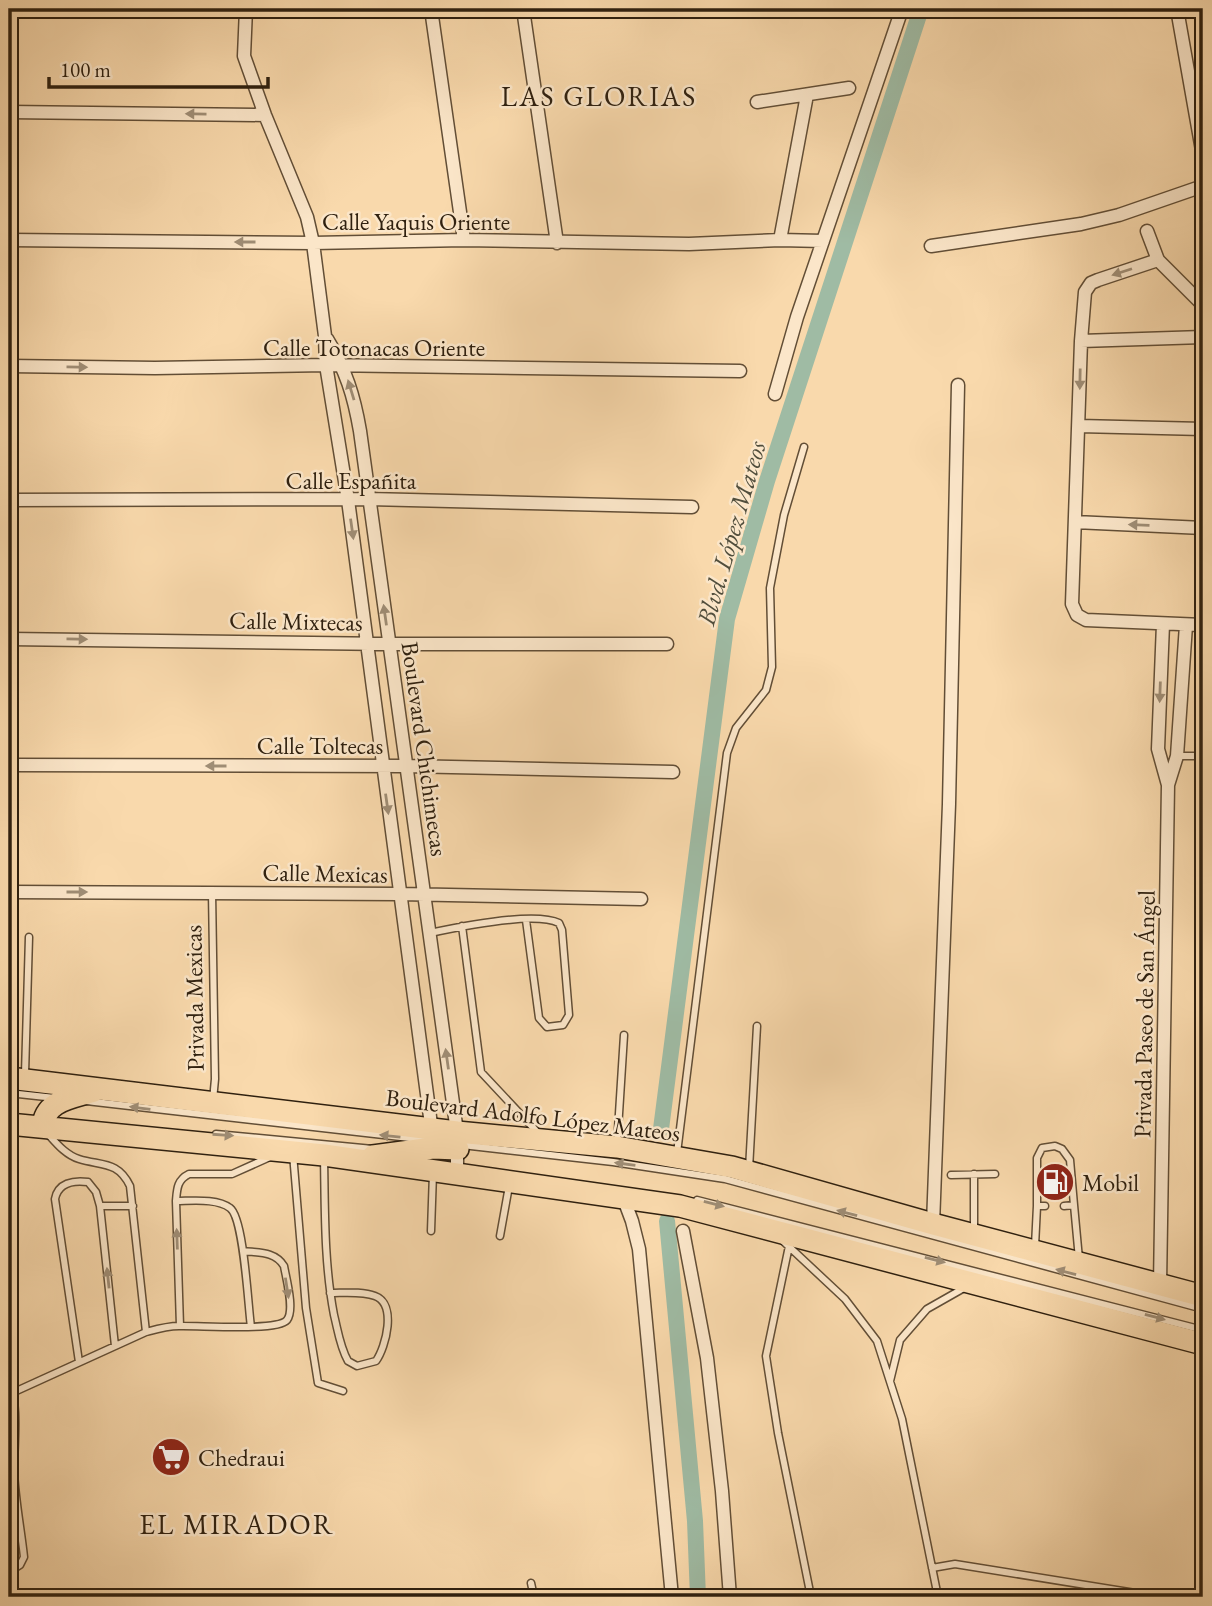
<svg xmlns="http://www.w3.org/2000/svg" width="1212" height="1606" font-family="'EB Garamond',serif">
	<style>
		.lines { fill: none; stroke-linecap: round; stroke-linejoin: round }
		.canal { stroke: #9fbba4; stroke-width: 16 }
		.service-casing { stroke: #624e36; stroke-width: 9 }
		.minor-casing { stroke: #624e36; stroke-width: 15 }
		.primary-casing { stroke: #2f200f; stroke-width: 24 }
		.service { stroke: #fbe6c9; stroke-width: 6 }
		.minor { stroke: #fbe6c9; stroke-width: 12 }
		.primary { stroke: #f9d9ac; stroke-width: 21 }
		.oneway { fill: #9f8d75 }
		.labels { text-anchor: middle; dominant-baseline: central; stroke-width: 5; stroke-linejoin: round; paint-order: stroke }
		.street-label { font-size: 24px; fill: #2f200f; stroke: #fbe6c9 }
		.poi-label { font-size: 24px; fill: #2f200f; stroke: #fbe6c9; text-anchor: start }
		.water-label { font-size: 26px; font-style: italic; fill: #514e3c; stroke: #fbe6c9 }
		.quarter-label { font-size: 28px; letter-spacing: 2px; fill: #2f200f; stroke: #fbe6c9 }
	</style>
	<rect width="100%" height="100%" fill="#f9d9ac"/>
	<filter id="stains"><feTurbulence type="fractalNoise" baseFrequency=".00286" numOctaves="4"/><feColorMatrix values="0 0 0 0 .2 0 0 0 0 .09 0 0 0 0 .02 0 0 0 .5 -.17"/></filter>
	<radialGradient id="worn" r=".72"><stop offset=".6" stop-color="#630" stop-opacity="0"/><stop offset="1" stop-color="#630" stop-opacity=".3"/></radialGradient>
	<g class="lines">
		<!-- canal -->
		<path class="canal" d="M661 1129 727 619 767 481 921 9
			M667 1221 695 1521 698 1597"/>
		<!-- service casing -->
		<g class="service-casing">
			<path id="service" d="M1177 756H1203
				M1202 756 1203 741
				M212 892 215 1079 213 1100
				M462 926 481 1072 539 1134
				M430 933C458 927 534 911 559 923L562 930 569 1015 563 1025 547 1027 539 1018 526 920
				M25 1074 29 937
				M9 1093 55 1098
				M86 1101 427 1140
				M48 1134C57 1144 66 1155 79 1159 102 1166 118 1161 130 1186L146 1332
				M216 1134 373 1149
				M462 1145 613 1162 725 1179 1203 1309
				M617 1145 624 1035
				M677 1153 727 753 736 728 766 690 772 667 770 588 784 515 804 447
				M293 1154 306 1308 318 1383 343 1391
				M324 1157C325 1210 324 1263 334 1315 338 1331 340 1347 348 1361L357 1366 376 1361C386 1347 397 1304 375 1296 362 1291 344 1293 330 1293
				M749 1169 757 1026
				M951 1175 995 1174
				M697 1200 1203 1330
				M176 1201C192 1201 217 1198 230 1208 244 1218 248 1306 251 1327
				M100 1206H133
				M1037 1206V1158L1042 1148 1055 1146 1062 1149 1070 1160 1074 1205
				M1064 1206 1074 1205 1079 1259
				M974 1229V1174
				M431 1231 433 1173
				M500 1236 509 1186
				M783 1241 845 1299 877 1341 902 1419 938 1597
				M789 1246 766 1356 778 1433 811 1597
				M1035 1246 1037 1206H1045
				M180 1326 176 1201C177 1189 177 1180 189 1174H232L270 1157
				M79 1362 55 1199C58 1183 73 1180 88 1182L96 1192 100 1206 115 1346
				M9 1379C19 1404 14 1444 14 1471 15 1499 21 1529 24 1557L20 1565 9 1572
				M890 1381 900 1340 927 1309 964 1288
				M12 1393 146 1332C157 1329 167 1326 179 1326 197 1325 277 1332 287 1320 295 1310 286 1278 284 1266 275 1251 258 1253 243 1251
				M932 1568 955 1564 1160 1597
				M531 1583 534 1597"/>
		</g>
		<!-- minor casing -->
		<g class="minor-casing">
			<path id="minor" d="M246 9 244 56 265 115 307 217 313 243 325 336 326 365 348 500 432 1132
				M431 9 464 240
				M523 9 557 243
				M1177 9 1203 156
				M757 102 849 88
				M9 112 265 115
				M1147 231 1158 260 1203 305
				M9 240 313 243 464 240 689 244 780 240 823 241
				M780 240 807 95
				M931 246 1081 224 1119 215 1203 186
				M1158 260 1098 280 1091 283 1085 292 1081 341 1072 604 1077 615 1086 620 1203 625
				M327 339C346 370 354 396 360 431L457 1132V1175
				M1081 341 1203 337
				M9 366 155 368 326 365 740 371
				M775 394 797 317 902 9
				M1079 426 1203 429
				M9 500 369 499 692 507
				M1075 522 1203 528
				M1163 624 1158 749 1168 785
				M9 639 389 644H667
				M9 765 405 766 673 772
				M9 892 400 894 641 899
				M623 1197 632 1221 639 1249 672 1597
				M933 1224 949 804 958 385
				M683 1231 707 1358 722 1491 730 1597
				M1160 1285 1168 785 1177 756 1186 625"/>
		</g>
		<!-- primary casing -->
		<g class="primary-casing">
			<path id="primary" d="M9 1078 457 1132 617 1147 732 1167 933 1224 1203 1296
				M9 1124 324 1155 680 1206 1203 1344
				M43 1127C44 1100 73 1098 94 1091
				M373 1156 433 1148 458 1149"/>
		</g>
		<!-- service -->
		<use href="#service" class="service"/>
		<!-- minor -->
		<use href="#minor" class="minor"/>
		<!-- primary -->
		<use href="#primary" class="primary"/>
	</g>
	<!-- one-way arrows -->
	<defs><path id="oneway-solid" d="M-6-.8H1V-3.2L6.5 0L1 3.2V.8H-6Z" transform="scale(1.75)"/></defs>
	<g class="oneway">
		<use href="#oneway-solid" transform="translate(196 114) rotate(-179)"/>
		<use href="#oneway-solid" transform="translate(245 242) rotate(-180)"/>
		<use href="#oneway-solid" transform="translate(1122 272) rotate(162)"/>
		<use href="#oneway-solid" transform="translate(77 367) rotate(1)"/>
		<use href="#oneway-solid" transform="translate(1080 379) rotate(91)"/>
		<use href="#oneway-solid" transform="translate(351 390) rotate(-107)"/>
		<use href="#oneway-solid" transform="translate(1139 525) rotate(-178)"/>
		<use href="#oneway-solid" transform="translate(352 529) rotate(82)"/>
		<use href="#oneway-solid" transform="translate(385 615) rotate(-98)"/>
		<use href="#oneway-solid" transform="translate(77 639) rotate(1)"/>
		<use href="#oneway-solid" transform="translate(1160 692) rotate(92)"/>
		<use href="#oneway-solid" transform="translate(216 766) rotate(-180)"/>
		<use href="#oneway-solid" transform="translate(387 804) rotate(82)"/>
		<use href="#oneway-solid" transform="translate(77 892)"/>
		<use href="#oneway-solid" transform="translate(447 1059) rotate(-98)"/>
		<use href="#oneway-solid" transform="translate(140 1108) rotate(-173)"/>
		<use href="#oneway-solid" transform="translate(223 1135) rotate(4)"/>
		<use href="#oneway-solid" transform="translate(390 1136) rotate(-174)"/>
		<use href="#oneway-solid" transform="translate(625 1164) rotate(-172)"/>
		<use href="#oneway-solid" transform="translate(714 1204) rotate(14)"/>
		<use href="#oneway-solid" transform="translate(847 1213) rotate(-165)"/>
		<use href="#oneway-solid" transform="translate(177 1239) rotate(-92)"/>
		<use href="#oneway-solid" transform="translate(935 1260) rotate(14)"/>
		<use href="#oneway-solid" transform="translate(1066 1272) rotate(-165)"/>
		<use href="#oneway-solid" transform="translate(108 1278) rotate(-96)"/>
		<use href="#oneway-solid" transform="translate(287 1288) rotate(81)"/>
		<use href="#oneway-solid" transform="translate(1155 1317) rotate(15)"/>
	</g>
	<!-- icons -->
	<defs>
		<g id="fuel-disc" transform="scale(2.0125)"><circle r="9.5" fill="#8f2418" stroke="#fbe6c9"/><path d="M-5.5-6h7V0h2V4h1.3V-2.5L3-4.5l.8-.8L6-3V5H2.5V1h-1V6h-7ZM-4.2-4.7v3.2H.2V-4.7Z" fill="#fff"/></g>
		<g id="supermarket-disc" transform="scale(2.0125)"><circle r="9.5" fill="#8f2418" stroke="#fbe6c9"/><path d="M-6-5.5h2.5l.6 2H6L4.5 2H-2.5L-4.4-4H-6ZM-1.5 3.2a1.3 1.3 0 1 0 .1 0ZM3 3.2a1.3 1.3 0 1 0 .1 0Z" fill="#fff"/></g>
	</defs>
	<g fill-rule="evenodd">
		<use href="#fuel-disc" x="1055" y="1182"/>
		<use href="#supermarket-disc" x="171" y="1457"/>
	</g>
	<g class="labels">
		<!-- street labels -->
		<g class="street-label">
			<text x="416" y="221">Calle Yaquis Oriente</text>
			<text x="374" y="347">Calle Totonacas Oriente</text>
			<text x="351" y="480">Calle Españita</text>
			<text transform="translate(296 621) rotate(1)">Calle Mixtecas</text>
			<text x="320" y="745">Calle Toltecas</text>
			<text transform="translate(425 749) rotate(82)">Boulevard Chichimecas</text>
			<text transform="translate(325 873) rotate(1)">Calle Mexicas</text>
			<text transform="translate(194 998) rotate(-91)">Privada Mexicas</text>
			<text transform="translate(1144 1014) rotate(-89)">Privada Paseo de San Ángel</text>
			<text transform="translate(533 1115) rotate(7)">Boulevard Adolfo López Mateos</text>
		</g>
		<!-- poi labels -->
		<g class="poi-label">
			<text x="1082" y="1182">Mobil</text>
			<text x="198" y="1457">Chedraui</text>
		</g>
		<!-- water labels -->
		<g class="water-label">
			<text transform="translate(731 533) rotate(-74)">Blvd. López Mateos</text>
		</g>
		<!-- quarter labels -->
		<g class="quarter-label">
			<text x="599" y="96">LAS GLORIAS</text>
			<text x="237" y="1524">EL MIRADOR</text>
		</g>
	</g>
	<!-- margin -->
	<rect width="1212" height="1606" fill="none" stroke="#f9d9ac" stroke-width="35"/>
	<rect x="10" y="10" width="1191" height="1585" fill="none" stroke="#2f200f" stroke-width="3.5"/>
	<rect x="18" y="18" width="1177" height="1571" fill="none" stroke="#2f200f" stroke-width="2"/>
	<!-- scale -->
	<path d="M49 77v10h219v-10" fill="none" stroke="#2f200f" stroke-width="3.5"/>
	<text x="60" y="77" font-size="21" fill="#2f200f" stroke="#fbe6c9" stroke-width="5" paint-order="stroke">100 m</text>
	<rect width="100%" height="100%" filter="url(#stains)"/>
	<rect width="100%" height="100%" fill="url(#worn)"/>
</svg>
